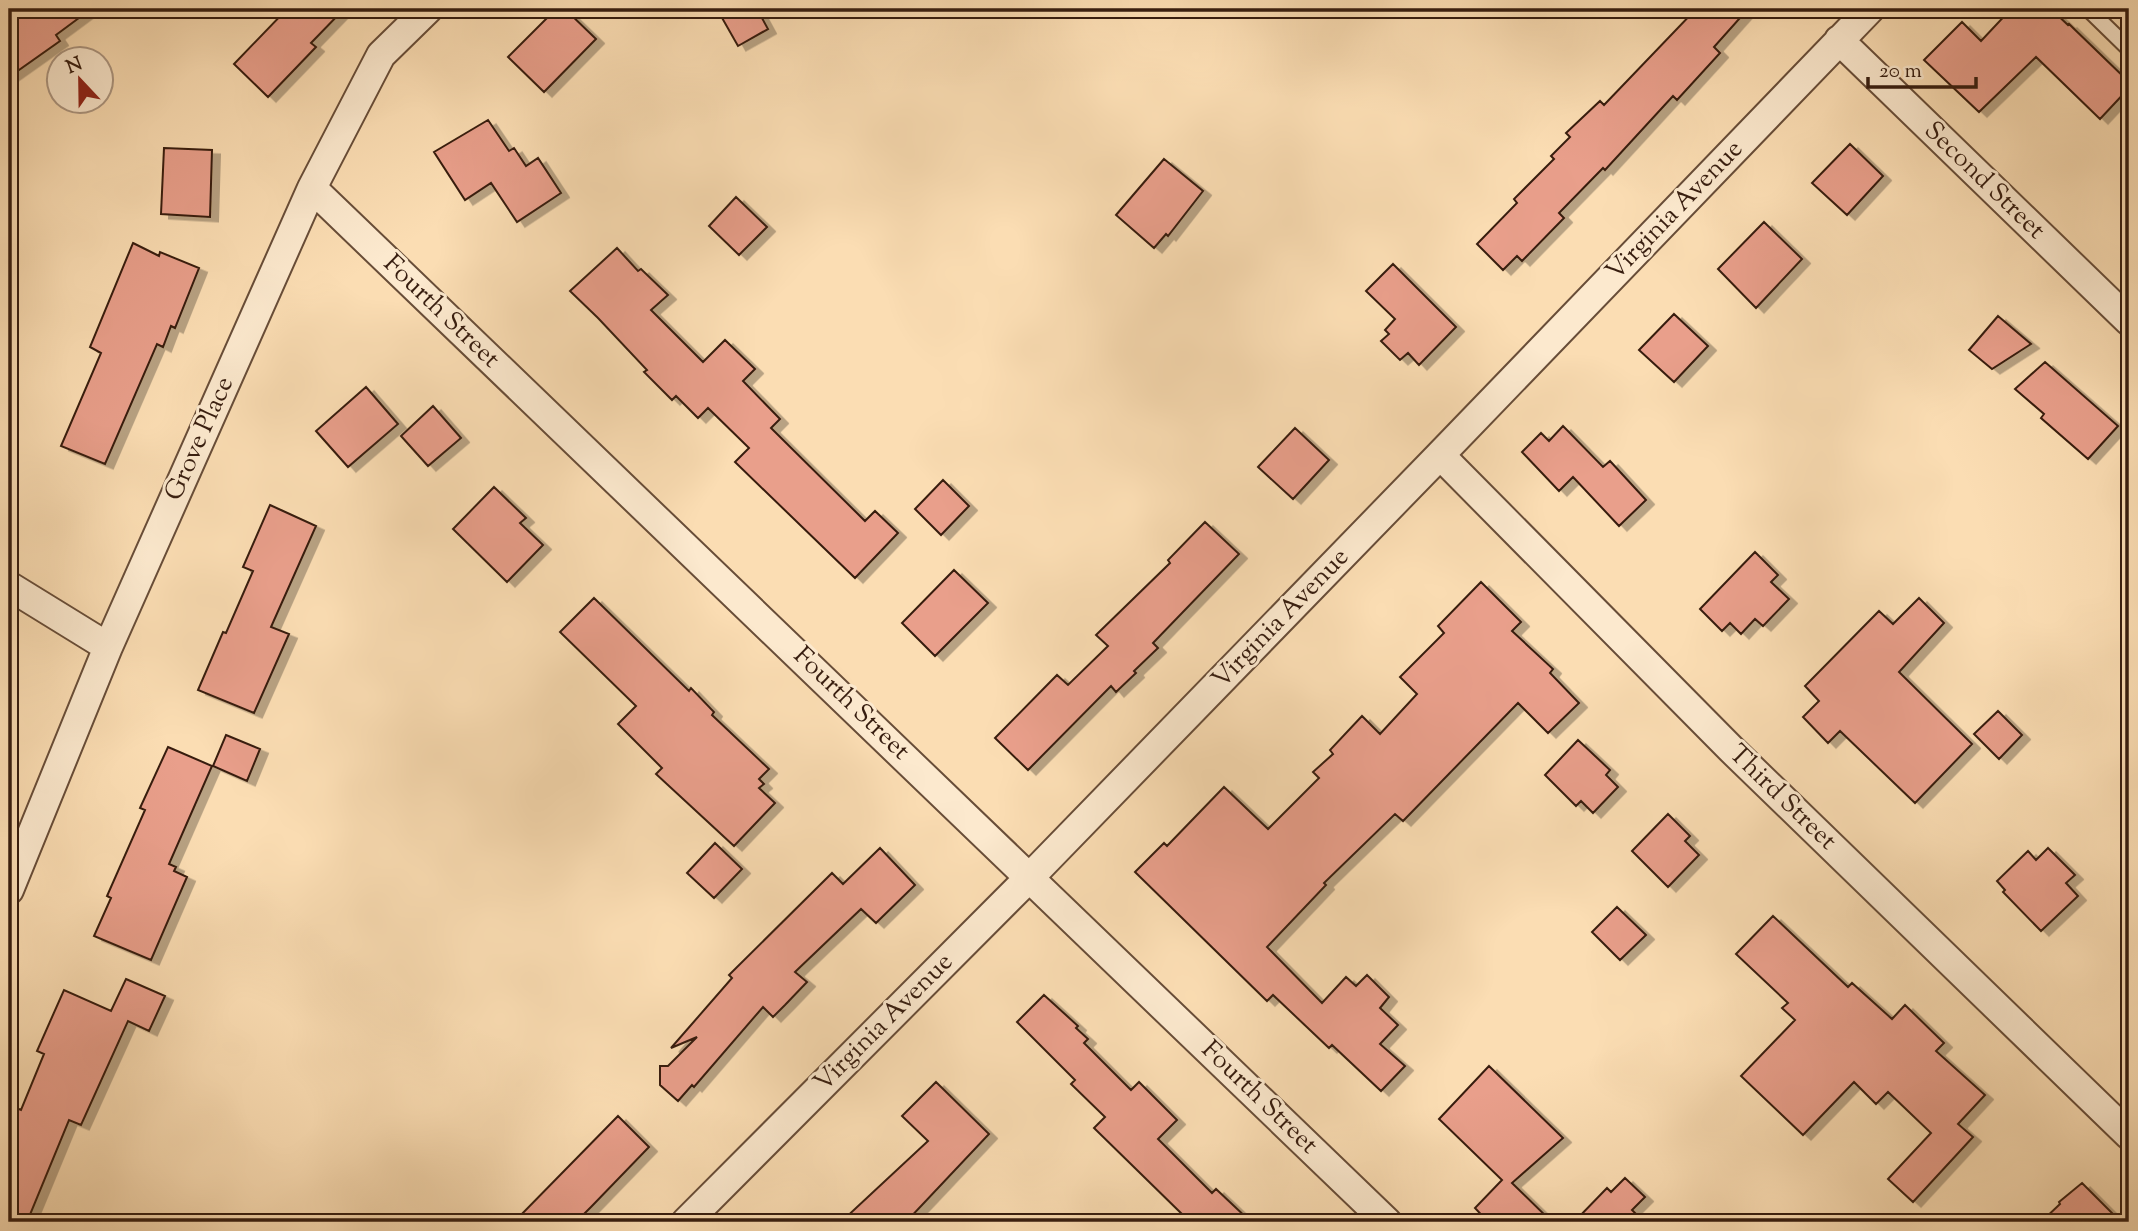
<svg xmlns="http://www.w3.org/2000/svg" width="2138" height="1231" font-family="'Sorts Mill Goudy',serif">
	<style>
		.building { fill: #e99f8b; stroke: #371d0f; stroke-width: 2; filter: url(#shadow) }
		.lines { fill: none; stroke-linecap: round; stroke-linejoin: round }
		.lane-casing { stroke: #684d38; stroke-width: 18 }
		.street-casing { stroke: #684d38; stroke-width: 32 }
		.lane { stroke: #fce9ce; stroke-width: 14 }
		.street { stroke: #fce9ce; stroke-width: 28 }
		.labels { text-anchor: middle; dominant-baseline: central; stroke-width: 6; stroke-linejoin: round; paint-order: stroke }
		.street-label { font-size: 26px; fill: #371d0f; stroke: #fce9ce }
	</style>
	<defs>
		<filter id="shadow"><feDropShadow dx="8" dy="4.5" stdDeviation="0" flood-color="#0004"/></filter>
	</defs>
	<rect width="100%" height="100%" fill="#fbddb3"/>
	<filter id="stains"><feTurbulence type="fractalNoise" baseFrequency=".00286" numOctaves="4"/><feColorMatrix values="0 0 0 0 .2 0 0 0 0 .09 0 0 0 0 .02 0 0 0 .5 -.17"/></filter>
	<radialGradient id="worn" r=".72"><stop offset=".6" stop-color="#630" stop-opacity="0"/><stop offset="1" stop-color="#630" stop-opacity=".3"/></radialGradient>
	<!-- building -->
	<path class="building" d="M21 9H91L56 35 60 41 9 77V17Z
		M287 9H344L311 43 316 47 268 97 234 64Z
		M556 9H565L596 39 544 92 508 57Z
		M717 9H757L768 29 738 46Z
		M1696 9H1748L1714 47 1720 53 1677 100 1673 96 1605 170 1603 168 1559 213 1564 218 1522 261 1517 256 1503 270 1477 244 1517 203 1514 199 1554 159 1551 156 1570 137 1566 133 1600 101 1604 105Z
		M2011 9H2051L2068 25 2069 24 2129 82V88L2100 119 2036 57 1979 112 1924 60 1962 22 1981 41Z
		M488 120 509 151 514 148 526 166 538 158 561 193 517 222 491 183 465 200 434 152Z
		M1850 144 1883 176 1847 215 1812 183Z
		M164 148 212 150 210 217 161 214Z
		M1164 159 1203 191 1168 236 1166 234 1154 248 1116 215Z
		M736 197 767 227 739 255 709 226Z
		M1764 222 1802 259 1756 308 1718 269Z
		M133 243 159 256 160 252 199 268 175 328 171 326 163 347 157 344 105 464 61 446 101 353 90 347Z
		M617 248 638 271 641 269 668 295 651 310 703 362 725 340 755 369 743 381 780 419 771 428 865 521 875 511 898 533 855 578 735 462 749 448 708 408 698 418 676 396 672 400 644 372 647 370 598 318 570 291Z
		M1393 264 1456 327 1419 365 1408 353 1400 360 1381 341 1389 334 1385 330 1395 319 1366 291Z
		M1674 314 1708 346 1674 382 1639 350Z
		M1998 316 2031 344 1992 369 1969 350Z
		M2045 362 2118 426 2088 459 2041 418 2044 414 2015 389Z
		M366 387 398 424 348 467 316 431Z
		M433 406 461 438 428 466 401 436Z
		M1563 426 1603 467 1610 461 1646 500 1619 526 1573 477 1559 491 1522 452 1541 433 1549 441Z
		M1295 428 1329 460 1293 499 1258 467Z
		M943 480 969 506 941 535 915 509Z
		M494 487 526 518 520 523 543 545 507 582 453 529Z
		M270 505 316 526 271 627 289 634 254 713 198 690 223 632 226 633 253 571 243 567Z
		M1205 522 1239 554 1153 643 1158 648 1134 671 1136 673 1116 692 1111 686 1028 770 995 738 1057 675 1068 685 1108 646 1096 635 1170 563 1168 560Z
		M1755 552 1778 575 1771 582 1789 599 1763 626 1755 619 1741 634 1730 623 1722 631 1700 609Z
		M954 570 988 603 935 656 902 623Z
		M1481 582 1521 622 1512 631 1553 669 1550 673 1579 703 1548 733 1518 703 1403 821 1395 814 1324 883 1326 885 1267 947 1322 1003 1346 977 1356 986 1367 975 1389 997 1380 1008 1398 1025 1380 1044 1405 1066 1381 1091 1332 1045 1329 1048 1273 995 1267 1001 1135 872 1164 843 1167 846 1224 787 1268 829 1319 778 1313 772 1333 754 1330 750 1362 716 1380 734 1417 694 1400 677 1444 633 1438 626Z
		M594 598 689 691 691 688 714 712 712 715 769 769 759 779 764 784 759 788 775 803 734 846 656 774 662 768 618 724 636 706 560 632Z
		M1919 598 1944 623 1899 672 1972 744 1915 803 1840 731 1828 743 1803 717 1819 701 1805 686 1879 611 1893 624Z
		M1998 711 2022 735 1999 759 1974 734Z
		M226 735 260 749 247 781 213 766Z
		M1578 740 1610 770 1606 775 1618 787 1593 813 1581 801 1576 806 1545 775Z
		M168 747 212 766 169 864 176 867 174 871 187 877 151 960 94 936 111 898 107 896 145 810 140 808Z
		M1668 814 1690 836 1685 841 1699 855 1668 887 1632 851Z
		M715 843 742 869 714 898 687 873Z
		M880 848 915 885 876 923 861 909 795 972 807 982 785 1005 773 1017 763 1007 694 1087 692 1085 678 1101 660 1085V1066H668L697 1037 671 1048 732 978 729 975 832 873 843 884Z
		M2048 848 2075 875 2066 883 2078 896 2041 931 2003 892 2005 890 1997 881 2028 851 2036 860Z
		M1617 907 1646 935 1620 960 1592 932Z
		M1773 916 1848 987 1852 983 1892 1019 1905 1005 1944 1043 1936 1051 1985 1095 1958 1124 1973 1137 1913 1202 1888 1179 1931 1133 1888 1092 1876 1104 1854 1082 1803 1135 1741 1076 1795 1020 1782 1008 1788 1003 1736 954Z
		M126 979 165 996 149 1031 128 1021 81 1125 69 1120 27 1222H9V1105L21 1110 44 1054 37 1051 64 990 111 1011Z
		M1044 995 1078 1026 1076 1028 1088 1039 1084 1043 1131 1090 1139 1082 1177 1120 1158 1139 1212 1193 1216 1189 1251 1222H1183L1187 1219 1094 1128 1105 1117 1071 1084 1075 1080 1017 1022Z
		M1489 1066 1563 1138 1512 1183 1552 1222H1488L1475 1208 1502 1180 1439 1119Z
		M936 1082 989 1134 906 1222H841L928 1141 902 1116Z
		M618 1116 649 1147 591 1207 576 1222H514Z
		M1625 1178 1645 1197 1632 1210 1644 1222H1574L1607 1188 1611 1192Z
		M2082 1183 2121 1222H2041L2060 1204 2059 1202Z"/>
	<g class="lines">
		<!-- lane casing -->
		<g class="lane-casing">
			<path id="lane" d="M2088 9 2129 49"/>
		</g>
		<!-- street casing -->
		<g class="street-casing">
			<path id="street" d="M1839 40 2129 321
				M312 188 1387 1222
				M1440 455 1731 749 2129 1135
				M9 586 108 647
				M9 890 108 647 312 188 381 55 428 9
				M686 1222 1030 877 1440 455 1870 9"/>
		</g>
		<!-- lane -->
		<use href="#lane" class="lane"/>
		<!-- street -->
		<use href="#street" class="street"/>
	</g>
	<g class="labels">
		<!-- street labels -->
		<g class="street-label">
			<text transform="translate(1984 181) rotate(44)">Second Street</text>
			<text transform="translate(1675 211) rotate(-46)">Virginia Avenue</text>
			<text transform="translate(441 312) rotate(44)">Fourth Street</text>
			<text transform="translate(200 439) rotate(-66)">Grove Place</text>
			<text transform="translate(1281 619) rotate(-46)">Virginia Avenue</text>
			<text transform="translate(851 704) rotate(44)">Fourth Street</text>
			<text transform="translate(1782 798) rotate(44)">Third Street</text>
			<text transform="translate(884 1023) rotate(-45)">Virginia Avenue</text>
			<text transform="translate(1259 1098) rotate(44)">Fourth Street</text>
		</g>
	</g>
	<!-- margin -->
	<rect width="2138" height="1231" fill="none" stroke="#fbddb3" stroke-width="35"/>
	<rect x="10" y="10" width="2117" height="1210" fill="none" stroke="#371d0f" stroke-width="3.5"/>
	<rect x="18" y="18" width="2103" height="1196" fill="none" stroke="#371d0f" stroke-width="2"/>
	<!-- north arrow -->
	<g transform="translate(80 80) rotate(338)"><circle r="33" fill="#fce9ce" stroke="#ad9782" stroke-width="2"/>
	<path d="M0-5L12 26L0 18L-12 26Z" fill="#8f2418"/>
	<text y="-10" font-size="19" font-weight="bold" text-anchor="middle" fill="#371d0f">N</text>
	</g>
	<!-- scale -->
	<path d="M1868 77v10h108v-10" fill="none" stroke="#371d0f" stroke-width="3.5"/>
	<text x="1879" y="77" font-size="21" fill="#371d0f" stroke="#fce9ce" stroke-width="5" paint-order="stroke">20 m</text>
	<rect width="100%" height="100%" filter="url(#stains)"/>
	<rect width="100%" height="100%" fill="url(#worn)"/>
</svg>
